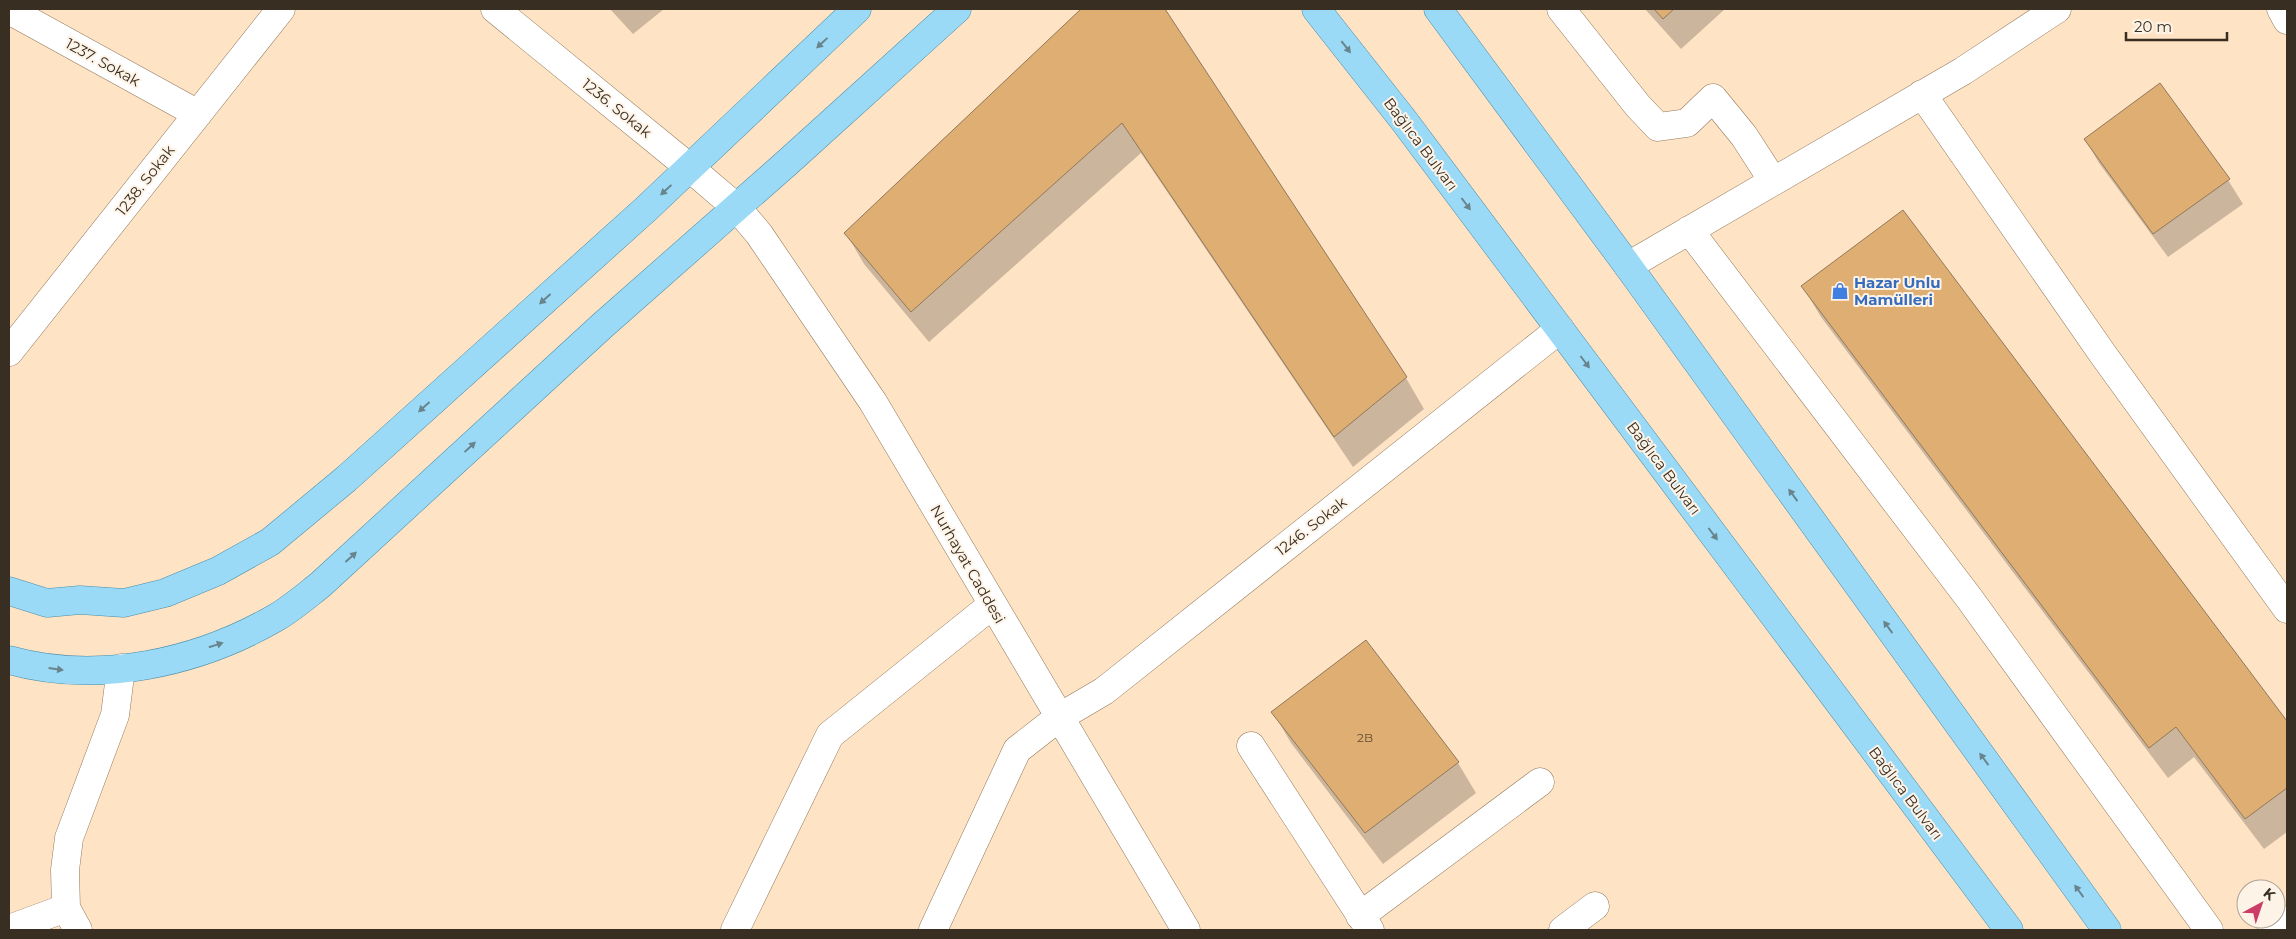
<svg xmlns="http://www.w3.org/2000/svg" width="2296" height="939" font-family="Montserrat,sans-serif">
	<style>
		.shadow { fill: #0003 }
		.building { fill: #dfae73; stroke: #90785c }
		.lines { fill: none; stroke-linecap: round; stroke-linejoin: round }
		.minor-casing { stroke: #91795d; stroke-width: 29 }
		.major-casing { stroke: #4c8ea9; stroke-width: 29 }
		.minor { stroke: #fff; stroke-width: 28 }
		.major { stroke: #9adaf7; stroke-width: 28 }
		.oneway { fill: #69848c }
		.labels { text-anchor: middle; dominant-baseline: central; stroke-width: 4; stroke-linejoin: round; paint-order: stroke }
		.number-label { font-size: 12px; fill: #624e36 }
		.street-label { font-size: 15px; fill: #382e22; stroke: #fef3e7 }
		.shop-label { font-size: 15px; font-weight: bold; fill: #366cbe; stroke: #fef3e7; text-anchor: start }
	</style>
	<rect width="100%" height="100%" fill="#fee3c4"/>
	<!-- shadow -->
	<path class="shadow" d="M610 9H664L633 34Z
		M1083 9H1164L1406 378 1424 409 1353 467 1141 153 929 342 864 264 846 233Z
		M1645 9H1725L1681 49Z
		M2085 139 2228 180 2243 204 2168 257 2099 163Z
		M1903 212 2287 723V832L2264 849 2194 757 2168 778 1821 317 1803 287Z
		M1273 712 1458 763 1476 793 1383 864 1291 743Z"/>
	<!-- building -->
	<path class="building" d="M1081 9H1165L1407 377 1334 437 1122 123 911 312 844 233Z
		M1654 9H1674L1663 19Z
		M2160 83 2230 179 2153 234 2084 139Z
		M1903 210 2287 721V788L2245 819 2176 727 2149 748 1801 286Z
		M1366 640 1459 762 1365 833 1271 712Z"/>
	<g class="lines">
		<!-- minor casing -->
		<g class="minor-casing">
			<path id="minor" d="M495 9 690 168 737 208 759 234 873 402 1186 930
				M1561 9 1638 106 1658 127 1687 123 1713 98 1744 136 1773 181
				M2281 9 2287 20
				M9 10 198 114
				M1922 94 2102 353 2287 609
				M1689 230 1969 598 2209 930
				M1628 266 1963 71 2057 9
				M9 352 281 9
				M1251 746 1370 930
				M1360 916 1540 782
				M9 929 66 908
				M78 930 66 908 65 870 69 838 115 715 121 668
				M735 930 830 735 992 605
				M933 930 1017 750 1058 718 1104 691 1560 329
				M1563 930 1595 906
				M2272 930 2287 920"/>
		</g>
		<!-- major casing -->
		<g class="major-casing">
			<path id="major" d="M1316 9 1405 122 2009 930
				M1438 9 1628 266 2107 930
				M9 591 47 603 80 600 124 603 165 593 218 571 270 542 346 479 646 209 857 9
				M9 660C98 685 198 663 277 617 292 608 306 596 320 585L603 325 789 161 957 9"/>
		</g>
		<!-- minor -->
		<use href="#minor" class="minor"/>
		<!-- major -->
		<use href="#major" class="major"/>
	</g>
	<!-- one-way arrows -->
	<defs><path id="oneway-solid" d="M-6-.8H1V-3.2L6.5 0L1 3.2V.8H-6Z" transform="scale(1.25)"/></defs>
	<g class="oneway">
		<use href="#oneway-solid" transform="translate(822 43) rotate(137)"/>
		<use href="#oneway-solid" transform="translate(1346 47) rotate(52)"/>
		<use href="#oneway-solid" transform="translate(666 190) rotate(137)"/>
		<use href="#oneway-solid" transform="translate(1466 204) rotate(53)"/>
		<use href="#oneway-solid" transform="translate(545 299) rotate(138)"/>
		<use href="#oneway-solid" transform="translate(1585 362) rotate(53)"/>
		<use href="#oneway-solid" transform="translate(424 407) rotate(138)"/>
		<use href="#oneway-solid" transform="translate(470 447) rotate(-43)"/>
		<use href="#oneway-solid" transform="translate(1793 495) rotate(-126)"/>
		<use href="#oneway-solid" transform="translate(1713 534) rotate(53)"/>
		<use href="#oneway-solid" transform="translate(351 557) rotate(-42)"/>
		<use href="#oneway-solid" transform="translate(1888 627) rotate(-126)"/>
		<use href="#oneway-solid" transform="translate(216 645) rotate(-18)"/>
		<use href="#oneway-solid" transform="translate(56 669) rotate(8)"/>
		<use href="#oneway-solid" transform="translate(1984 759) rotate(-126)"/>
		<use href="#oneway-solid" transform="translate(2079 891) rotate(-126)"/>
	</g>
	<!-- icons -->
	<defs>
		<g id="shop-bare" transform="scale(1.35)"><path d="M-5-2.5h2.3a2.7 3.5 0 0 1 5.4 0H5L5.5 6h-11ZM-1.5-2.5h3a1.5 2.3 0 0 0-3 0Z" fill="#3f7fe0" stroke="#fef3e7" stroke-width="2.5" paint-order="stroke"/></g>
	</defs>
	<g fill-rule="evenodd">
		<use href="#shop-bare" x="1840" y="291"/>
	</g>
	<g class="labels">
		<!-- number labels -->
		<g class="number-label">
			<text x="1365" y="737">2B</text>
		</g>
		<!-- street labels -->
		<g class="street-label">
			<text transform="translate(103 62) rotate(29)">1237. Sokak</text>
			<text transform="translate(617 108) rotate(39)">1236. Sokak</text>
			<text transform="translate(1421 144) rotate(53)">Bağlıca Bulvarı</text>
			<text transform="translate(145 180) rotate(-52)">1238. Sokak</text>
			<text transform="translate(1664 468) rotate(53)">Bağlıca Bulvarı</text>
			<text transform="translate(1311 526) rotate(-38)">1246. Sokak</text>
			<text transform="translate(968 564) rotate(60)">Nurhayat Caddesi</text>
			<text transform="translate(1906 793) rotate(53)">Bağlıca Bulvarı</text>
		</g>
		<!-- shop labels -->
		<g class="shop-label">
			<text x="1854" y="282">Hazar Unlu<tspan x="1854" dy="17">Mamülleri</tspan></text>
		</g>
	</g>
	<!-- border -->
	<rect width="2296" height="939" fill="none" stroke="#382e22" stroke-width="20"/>
	<!-- north arrow -->
	<g transform="translate(2261 904) rotate(40)"><circle r="24" fill="#fef3e7" stroke="#afa498"/>
	<path d="M0-4L9 19L0 12L-9 19Z" fill="#cb3d67"/>
	<text y="-8" font-size="14" font-weight="bold" text-anchor="middle" fill="#382e22">K</text>
	</g>
	<!-- scale -->
	<path d="M2126 32v8h101v-8" fill="none" stroke="#382e22" stroke-width="2.5"/>
	<text x="2134" y="32" font-size="15" fill="#382e22" stroke="#fef3e7" stroke-width="4" paint-order="stroke">20 m</text>
</svg>
